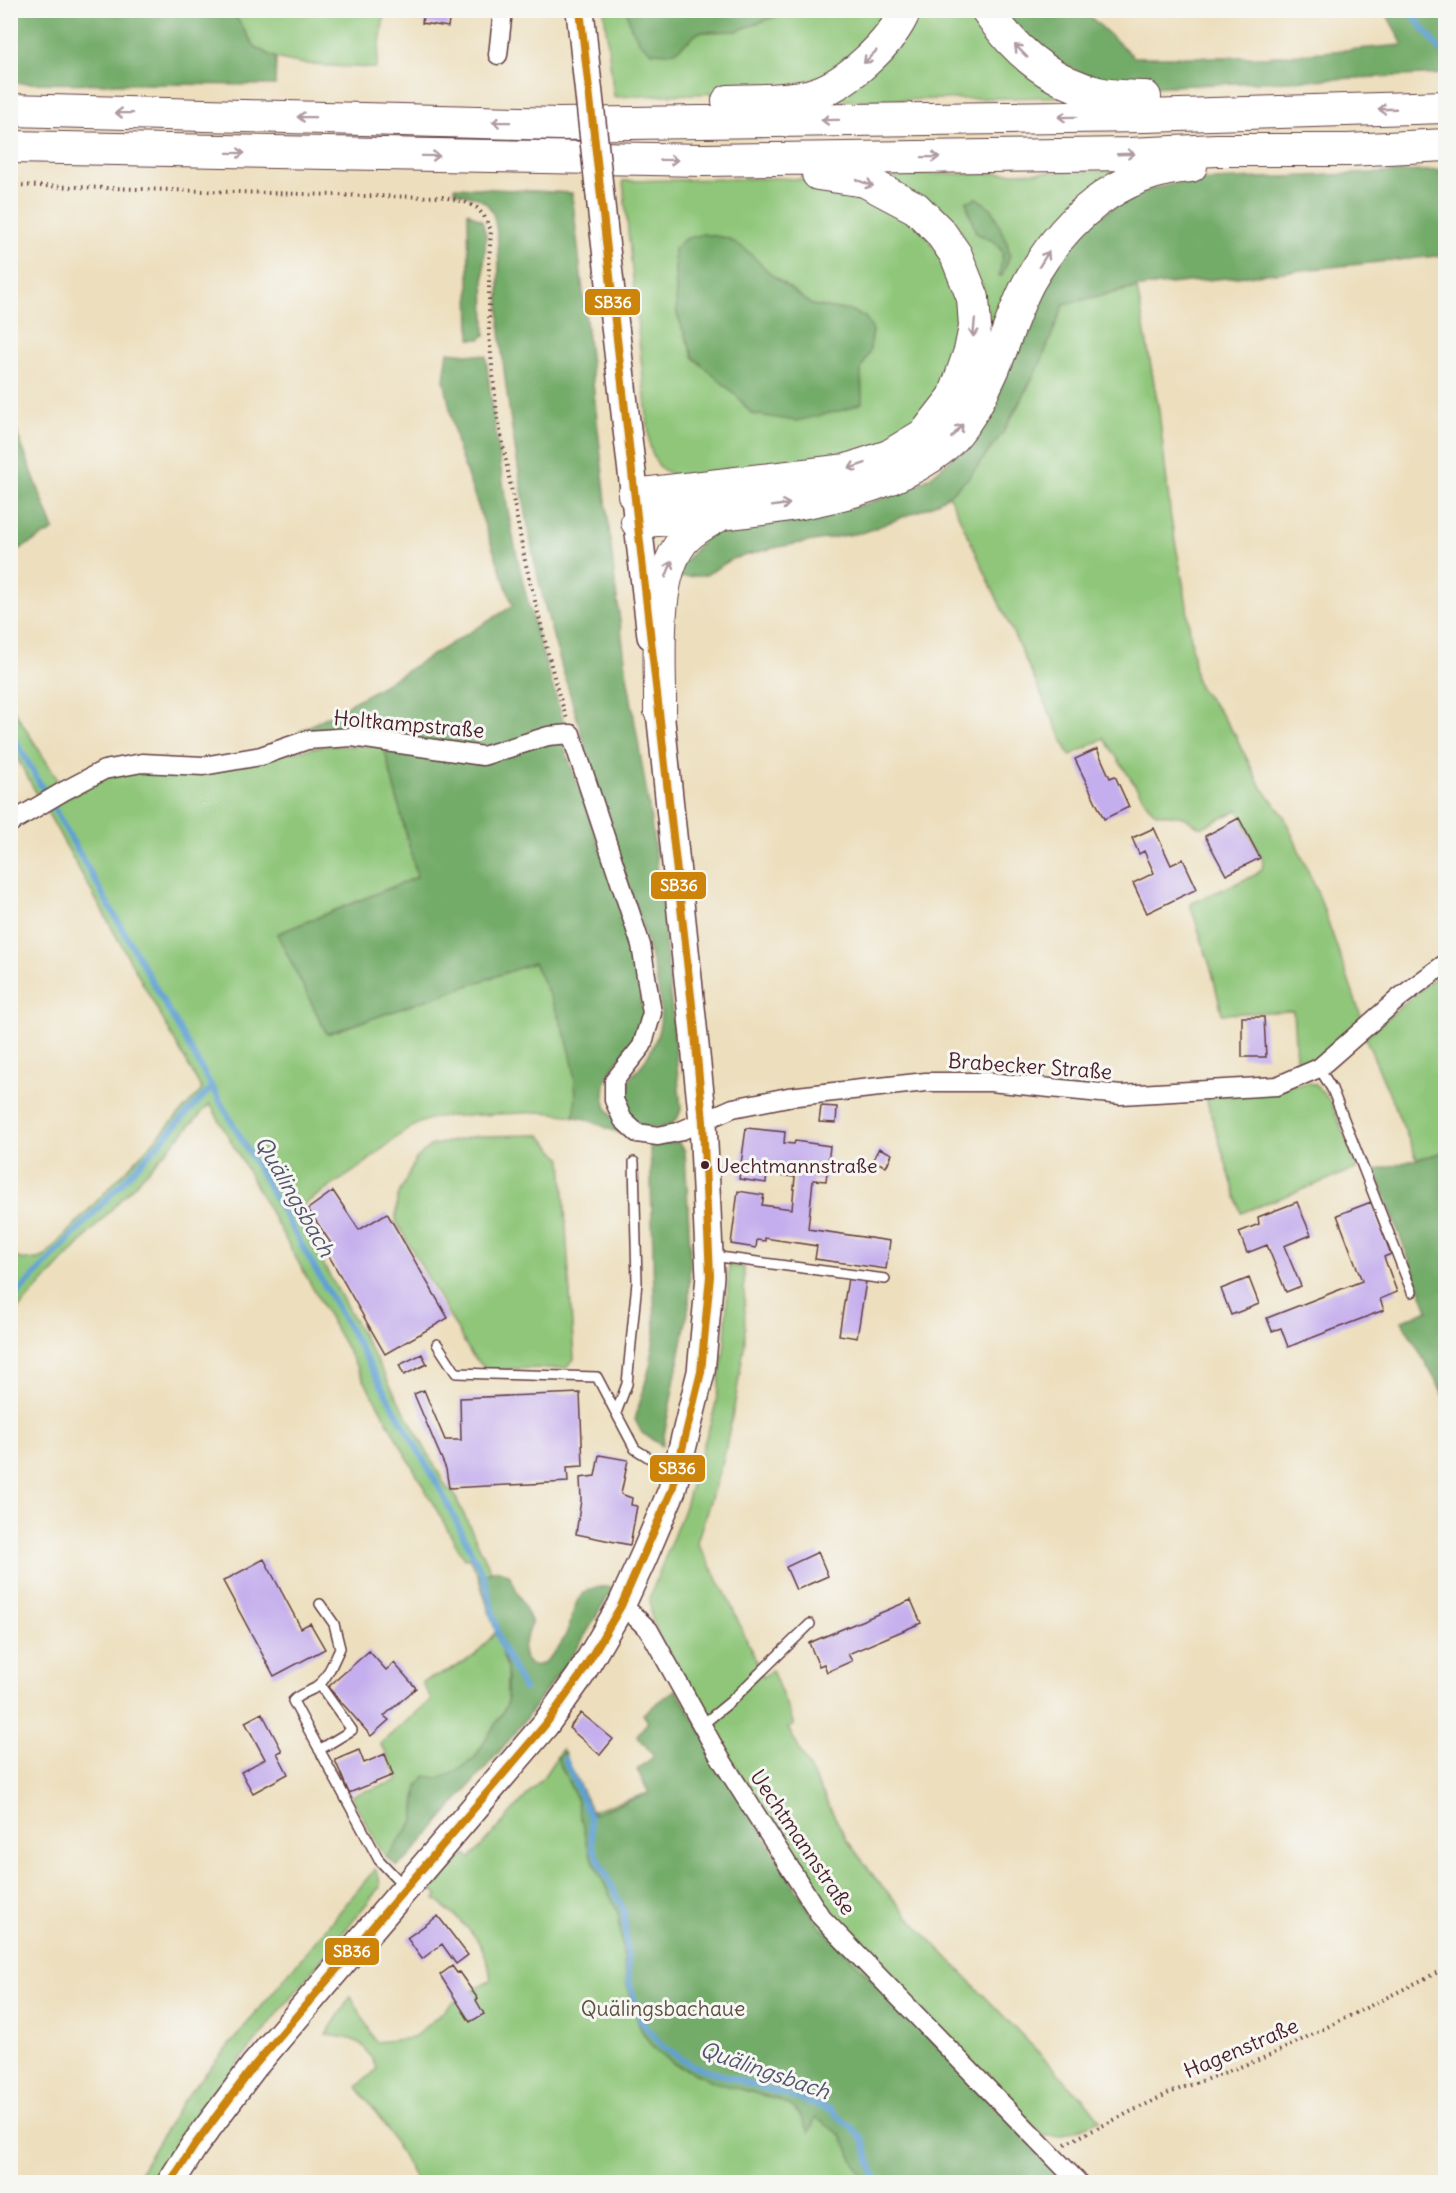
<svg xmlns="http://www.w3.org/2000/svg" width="1456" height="2193" viewBox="0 0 1456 2193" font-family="Delius,sans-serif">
  <rect width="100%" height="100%" fill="#f6f6f2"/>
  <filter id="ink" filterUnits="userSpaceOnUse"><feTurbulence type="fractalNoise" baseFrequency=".0167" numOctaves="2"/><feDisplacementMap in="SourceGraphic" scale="12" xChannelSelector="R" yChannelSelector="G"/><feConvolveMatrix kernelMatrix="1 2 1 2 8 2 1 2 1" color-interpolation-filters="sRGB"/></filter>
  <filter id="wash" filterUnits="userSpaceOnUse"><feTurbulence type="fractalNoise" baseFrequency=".008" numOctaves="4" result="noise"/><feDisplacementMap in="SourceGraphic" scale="24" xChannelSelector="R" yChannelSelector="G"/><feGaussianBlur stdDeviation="1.35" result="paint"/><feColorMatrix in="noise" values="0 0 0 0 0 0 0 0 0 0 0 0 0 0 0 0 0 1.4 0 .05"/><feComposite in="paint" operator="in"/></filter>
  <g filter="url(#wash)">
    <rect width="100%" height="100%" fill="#eddfbe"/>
    <path fill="#8fc679" stroke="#6c7252" stroke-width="1.5" fill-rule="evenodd" d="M916,10L974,11L1063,93L1059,97L835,101Z
      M232,11H385L376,68C345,66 276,68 254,46C245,36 239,22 232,11Z
      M604,11H627L630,25L677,50L699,32L736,31L790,11H892L838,72L773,91L614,97Z
      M1116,171L976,386L986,331L893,182L894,175ZM977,198L992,209L1010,255L1000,275L1003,253L995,242Z
      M778,178L819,180L877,193L945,250L965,322L934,413L887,448L689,478C666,474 657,471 650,447L623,181ZM744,248L772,275L812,305L852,311L865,317L873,331L869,353L861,369L862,403L752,414L736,395L694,358L677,314L674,249Z
      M1137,288L1159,411L1171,519L1186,599L1196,680L1202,691L1216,707L1235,735L1260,785L1284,816L1319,896L1362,1019L1312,1065L1297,1072L1293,1011L1222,1014L1212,972L1190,904L1255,875L1262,869L1263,861L1238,810L1201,828L1184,817L1156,813L1150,808L1104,738L1070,756L949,495C1006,445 1037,373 1064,304Z
      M10,704L61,785L39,798L11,747Z
      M325,746H384L418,877L277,934L327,1034L534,962C557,1010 583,1062 574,1116L545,1112L437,1117C405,1124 385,1149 360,1167C338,1182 316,1196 294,1211L448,1490H452L491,1571L478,1576L470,1557L464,1559L210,1104L11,1317L10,1291L18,1283L11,1265V1255C22,1261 32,1262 44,1257L202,1090L45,808L111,775L297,751Z
      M1445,969V1152L1417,1159L1365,1037Z
      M1308,1083L1315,1084L1330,1101L1358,1168L1241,1213L1206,1098Z
      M540,1135L562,1159L574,1359L566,1368L486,1369L471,1354L396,1221L397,1198L416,1159L430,1146L476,1136Z
      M729,1265L744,1267L745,1342L735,1402L724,1457L697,1542L728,1598L763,1677L772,1670L794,1724L788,1728L847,1840L876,1879L920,1929L1085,2101L1100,2120L1061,2136H1044L827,1914L727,1753L659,1637L651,1615L650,1596L684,1509L715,1408L725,1343Z
      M495,1633L507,1668V1705L474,1759L458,1771L439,1778L416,1797L414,1820L387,1858L379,1847L351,1796L399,1780L386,1753L380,1744L431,1700L422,1682L449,1671L474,1656Z
      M562,1749L583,1813L718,1772L780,1872L1064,2182H417L383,2122L357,2087L377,2069C363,2039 358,2039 326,2035L351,1996L376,2042L413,2038L453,2002L491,1980C487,1939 464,1924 435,1899L438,1895L430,1889L465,1854L470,1859L544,1776Z
      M375,1869L379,1877L380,1887L238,2063L153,2182H134L182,2102Z"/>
    <path fill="#73ab69" stroke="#5e654a" stroke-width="1.5" d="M11,10L232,11L255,47L276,58L275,85L11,83Z
      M627,11V10L790,11L736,31L699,32L677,50L668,53L652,52L640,43L630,25Z
      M1000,11H1084L1134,57H1265L1403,45L1385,11H1445V74L1148,87L1104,83L1036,52Z
      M1445,170V255L1131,288L1064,304L1041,362L1002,434L968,478L949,495L931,506L865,532L778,547L732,559L706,575L677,578L679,569L708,534L727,529C794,518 864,513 925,480C934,475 942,466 950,460L1054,264C1077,233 1109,204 1147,190C1160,186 1174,184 1188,181Z
      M455,187L572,193L615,583L627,675L650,813L662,904L681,1109C676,1132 646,1134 631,1118C626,1113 624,1100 624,1093C625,1082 637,1071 644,1062C651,1052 656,1041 659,1029C669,994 631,895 619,857C602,801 585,746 569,691C554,642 540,593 531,543C519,472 506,402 500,330C497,302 503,231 491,210C484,197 468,195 455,192Z
      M976,198L992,209L1007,243L1010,255L1002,276H999L1003,253L995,242L976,233L966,202Z
      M468,212L482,221L486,235L484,265L485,335L480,339H470Z
      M703,234L727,238L744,248L772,275L812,305L852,311L865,317L873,331L869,353L861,369L862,403L844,410L796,421L752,414L736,395L694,358L677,314L674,248L685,239Z
      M448,352L486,356C494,431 505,505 522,578C533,627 549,675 564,723L556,724L632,938L644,1020L638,1034L610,1071L605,1084L604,1096L607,1109L620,1129L619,1133L583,1118L574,1117C583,1062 557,1010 534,963L327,1034L277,934L417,877L380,732L361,730L302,735L299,732L370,693L513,606L458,449L444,379Z
      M11,417L54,530L11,554H10Z
      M650,1142L679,1143L685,1151L690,1247L689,1306L662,1446L642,1433L635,1420L650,1366L655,1331Z
      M1445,1152H1446L1445,1397L1402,1321L1428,1310L1375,1170Z
      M496,1570L509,1574L531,1621C531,1631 525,1639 523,1648C523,1653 524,1658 527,1661C540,1677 561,1645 566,1634C572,1623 573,1603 582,1595C589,1588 603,1585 613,1588L578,1647L515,1733L408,1858L397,1866L387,1858L414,1820L418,1785L426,1776L439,1778L450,1774L474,1759L507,1705V1668L478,1576Z
      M676,1689L816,1922L1068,2182H864L841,2135L816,2118L809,2132L800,2115L791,2106L776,2099L714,2082L674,2064L652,2047L640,2028L627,1985L618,1913L590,1854L575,1796L557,1758L564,1752L593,1814L649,1793L637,1770L654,1756L637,1735L648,1722L643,1714Z"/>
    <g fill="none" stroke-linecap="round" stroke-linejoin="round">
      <path stroke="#60a0d3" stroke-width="6" d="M1409,10L1440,50
        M10,731L439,1487L484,1577L501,1645L524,1689
        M10,1302L212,1087
        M565,1759L589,1815L593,1848L624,1911L629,1981L641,2021L663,2047L691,2065L830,2109L862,2137L876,2182"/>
    </g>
    <g id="blocks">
      <path fill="#c5aeed" d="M424,10H453L452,14L450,13L448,27L422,23Z
        M1097,749L1110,778L1115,776L1129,807L1104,819L1075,759Z
        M1239,818L1260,858L1226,875L1205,836Z
        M1154,828L1171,865L1183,859L1197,889L1147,913L1133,883L1154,873L1144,851L1139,854L1132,838Z
        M1242,1017H1264L1266,1057H1242Z
        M821,1106L837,1107L836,1123L819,1122Z
        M746,1128L785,1132L784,1143L794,1144L795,1141L830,1146L826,1181L813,1180L808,1229L890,1241L886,1269L815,1259L817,1246L765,1238V1241L757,1240L756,1248L731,1244L738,1191L764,1195L762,1205L792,1209L795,1177L767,1174L766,1183L739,1179Z
        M879,1148L892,1154L886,1167L873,1160Z
        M333,1191L359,1230L387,1213L448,1318L385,1354L325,1249L332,1245L308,1209Z
        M1297,1202L1311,1235L1284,1246L1301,1286L1286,1292L1267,1245L1247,1253L1239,1232L1259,1224L1258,1217Z
        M1371,1202L1391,1254L1384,1257L1397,1292L1380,1299L1384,1310L1288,1347L1281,1328L1272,1331L1267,1318L1362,1281L1337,1215Z
        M848,1278L866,1281L857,1338L839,1335Z
        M1249,1278L1259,1304L1231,1315L1221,1289Z
        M422,1354L427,1364L404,1375L399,1365Z
        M424,1390L445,1440H461L460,1398L580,1393L583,1466L567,1467L568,1482L449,1488L446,1469L414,1394Z
        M599,1455L628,1460L621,1494L632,1498L631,1505L637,1506L630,1545L576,1534L581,1500L580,1478L595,1476Z
        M818,1552L828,1576L796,1590L786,1567Z
        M264,1559L301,1628L310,1623L325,1649L274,1676L223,1581Z
        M911,1600L921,1623L848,1654L852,1661L827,1672L824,1664L819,1666L809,1643Z
        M369,1651L386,1670L394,1663L416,1688L384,1716L389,1720L371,1736L328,1687Z
        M262,1713L282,1751L277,1753L288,1774L253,1793L241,1772L265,1759L245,1722Z
        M581,1713L613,1739L600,1755L569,1728Z
        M359,1750L364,1763L385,1754L393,1775L349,1793L335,1760Z
        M438,1916L468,1955L456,1964L442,1944L422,1959L407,1938Z
        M452,1966L457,1973L459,1972L478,1999L476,2000L484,2014L470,2022L440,1975Z"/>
    </g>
  </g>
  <g filter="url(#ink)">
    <use href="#blocks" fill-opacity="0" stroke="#623c41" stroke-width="1.5"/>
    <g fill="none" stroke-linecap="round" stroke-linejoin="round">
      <g stroke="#623c41" stroke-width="12">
        <path id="service" d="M1319,1068L1332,1089L1412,1292
          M712,1256L885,1279
          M437,1344L456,1373L597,1377L635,1449L674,1473
          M616,1413L627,1384L637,1282L634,1162
          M320,1604L334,1624L340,1648C334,1660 328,1677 318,1686C310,1692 300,1693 293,1701L379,1860L404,1886
          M319,1684L352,1730L319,1750
          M702,1725L730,1702L810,1624"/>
      </g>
      <g stroke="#623c41" stroke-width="21">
        <path id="minor" d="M498,55L503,10
          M10,823L64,791L104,770L142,763L203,766L261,756L307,740L352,737L483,756L548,736L571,734L641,945L652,1013L642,1046L614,1081V1100L623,1120L637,1133L658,1136L678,1132L733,1108L788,1097L926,1082H990L1121,1095L1277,1086L1319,1068L1399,998L1446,963
          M621,1606L631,1613L649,1630L719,1756L821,1917L1078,2182"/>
      </g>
      <g stroke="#623c41" stroke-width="30">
        <path id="primary" d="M580,10L585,58
          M603,223L651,636
          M171,2182L194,2146L254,2066L545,1725L580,1676L621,1606L644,1556L672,1490L701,1372L710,1276L703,1122L658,692"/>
      </g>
      <g stroke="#623c41" stroke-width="34">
        <path id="motorway" d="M987,10C1014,51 1050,81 1098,93C1112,97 1130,96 1145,97
          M728,101C755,100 785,101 811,95C845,86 892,43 905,10
          M10,110L560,124L1146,116L1446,107
          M10,147L705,160L1129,154L1217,150H1348L1446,145
          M634,495L847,470L889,456L925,434L954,397L970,351L975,327L973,298L956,255L940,232L916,208L865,181L818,174
          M637,522C726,513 870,507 941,449C966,428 980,398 993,370C1005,342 1015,308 1029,282C1064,220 1117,171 1191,166
          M660,711C661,663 652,580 682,542C691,530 707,522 720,515"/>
      </g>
      <path stroke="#623c41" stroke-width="4" stroke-dasharray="1.5 4.5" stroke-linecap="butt" d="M10,185L367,196L443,197L465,202L477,208L484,216L491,230L489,262V335L497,414L525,561L557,689L567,719
        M1065,2144L1169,2093L1269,2056L1446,1968"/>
      <use href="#service" stroke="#fff" stroke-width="9"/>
      <use href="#minor" stroke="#fff" stroke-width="18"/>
      <use href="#primary" stroke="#fff" stroke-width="27"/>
      <use href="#motorway" stroke="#fff" stroke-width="32"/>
      <g stroke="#623c41" stroke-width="30" stroke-linecap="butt">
        <path id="primary-bridge" d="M585,58L603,223"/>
      </g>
      <use href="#primary-bridge" stroke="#fff" stroke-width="27"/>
      <g stroke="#f6f6f2" stroke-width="12">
        <path id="bus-1" d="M171,2182L194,2146L254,2066L545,1725L580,1676L621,1606L672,1490L701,1372L710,1276L703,1122L694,1023L580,10"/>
      </g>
      <use href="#bus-1" stroke="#cc840b" stroke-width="8"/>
    </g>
    <defs><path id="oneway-shaft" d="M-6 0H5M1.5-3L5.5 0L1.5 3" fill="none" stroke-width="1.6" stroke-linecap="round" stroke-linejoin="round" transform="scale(1.5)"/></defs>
    <g stroke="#ae9aa0">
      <use href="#oneway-shaft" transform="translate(1021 51) rotate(-135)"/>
      <use href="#oneway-shaft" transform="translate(870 57) rotate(135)"/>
      <use href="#oneway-shaft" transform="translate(1387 109) rotate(178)"/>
      <use href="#oneway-shaft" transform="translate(124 113) rotate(-179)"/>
      <use href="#oneway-shaft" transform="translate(306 117) rotate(-179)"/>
      <use href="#oneway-shaft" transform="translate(1067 117) rotate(179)"/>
      <use href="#oneway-shaft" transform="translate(830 120) rotate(179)"/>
      <use href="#oneway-shaft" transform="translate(501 122) rotate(-179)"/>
      <use href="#oneway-shaft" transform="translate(236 153) rotate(1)"/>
      <use href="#oneway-shaft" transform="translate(1126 154) rotate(-2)"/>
      <use href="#oneway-shaft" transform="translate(431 156) rotate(1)"/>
      <use href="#oneway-shaft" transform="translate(931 157) rotate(-1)"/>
      <use href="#oneway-shaft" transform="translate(669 160) rotate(1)"/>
      <use href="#oneway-shaft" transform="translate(865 183) rotate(20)"/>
      <use href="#oneway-shaft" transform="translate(1044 259) rotate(-58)"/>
      <use href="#oneway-shaft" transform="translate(974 328) rotate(95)"/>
      <use href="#oneway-shaft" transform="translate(957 431) rotate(-50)"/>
      <use href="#oneway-shaft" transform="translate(857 466) rotate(161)"/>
      <use href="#oneway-shaft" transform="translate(781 505) rotate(-8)"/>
      <use href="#oneway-shaft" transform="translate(669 569) rotate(-69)"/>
    </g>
  </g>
  <circle fill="#4a1f2b" stroke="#f6f6f2" stroke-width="2" cx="705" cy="1165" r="5"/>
  <g text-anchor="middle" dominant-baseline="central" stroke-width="6" stroke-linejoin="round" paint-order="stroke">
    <g font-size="20" fill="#4a1f2b" stroke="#f6f6f2" text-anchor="start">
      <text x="716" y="1165">Uechtmannstraße</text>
    </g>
    <g font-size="21" fill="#4a1f2b" stroke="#f6f6f2">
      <text transform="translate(409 724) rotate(5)">Holtkampstraße</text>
      <text transform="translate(1030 1066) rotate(4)">Brabecker Straße</text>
      <text transform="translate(803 1842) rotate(56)">Uechtmannstraße</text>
      <text transform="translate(1241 2048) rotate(-23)">Hagenstraße</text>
    </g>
    <g font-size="21" fill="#5f5142" stroke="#f6f6f2">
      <text x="663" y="2008">Quälingsbachaue</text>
    </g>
    <g font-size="22" font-style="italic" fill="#53536e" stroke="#f6f6f2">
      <text transform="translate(295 1196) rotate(60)">Quälingsbach</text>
      <text transform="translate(765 2070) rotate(19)">Quälingsbach</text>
    </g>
  </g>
  <g stroke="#f6f6f2" stroke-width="2">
    <rect x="584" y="288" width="57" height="28" rx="6" fill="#cc840b"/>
    <rect x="650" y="871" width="57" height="29" rx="6" fill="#cc840b"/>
    <rect x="649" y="1454" width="57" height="29" rx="6" fill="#cc840b"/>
    <rect x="324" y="1937" width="56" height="29" rx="6" fill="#cc840b"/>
  </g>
  <g font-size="16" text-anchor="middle" font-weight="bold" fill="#fff">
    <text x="613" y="308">SB36</text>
    <text x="679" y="891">SB36</text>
    <text x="677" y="1474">SB36</text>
    <text x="352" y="1957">SB36</text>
  </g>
  <rect width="1456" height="2193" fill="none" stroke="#f6f6f2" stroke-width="36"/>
</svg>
